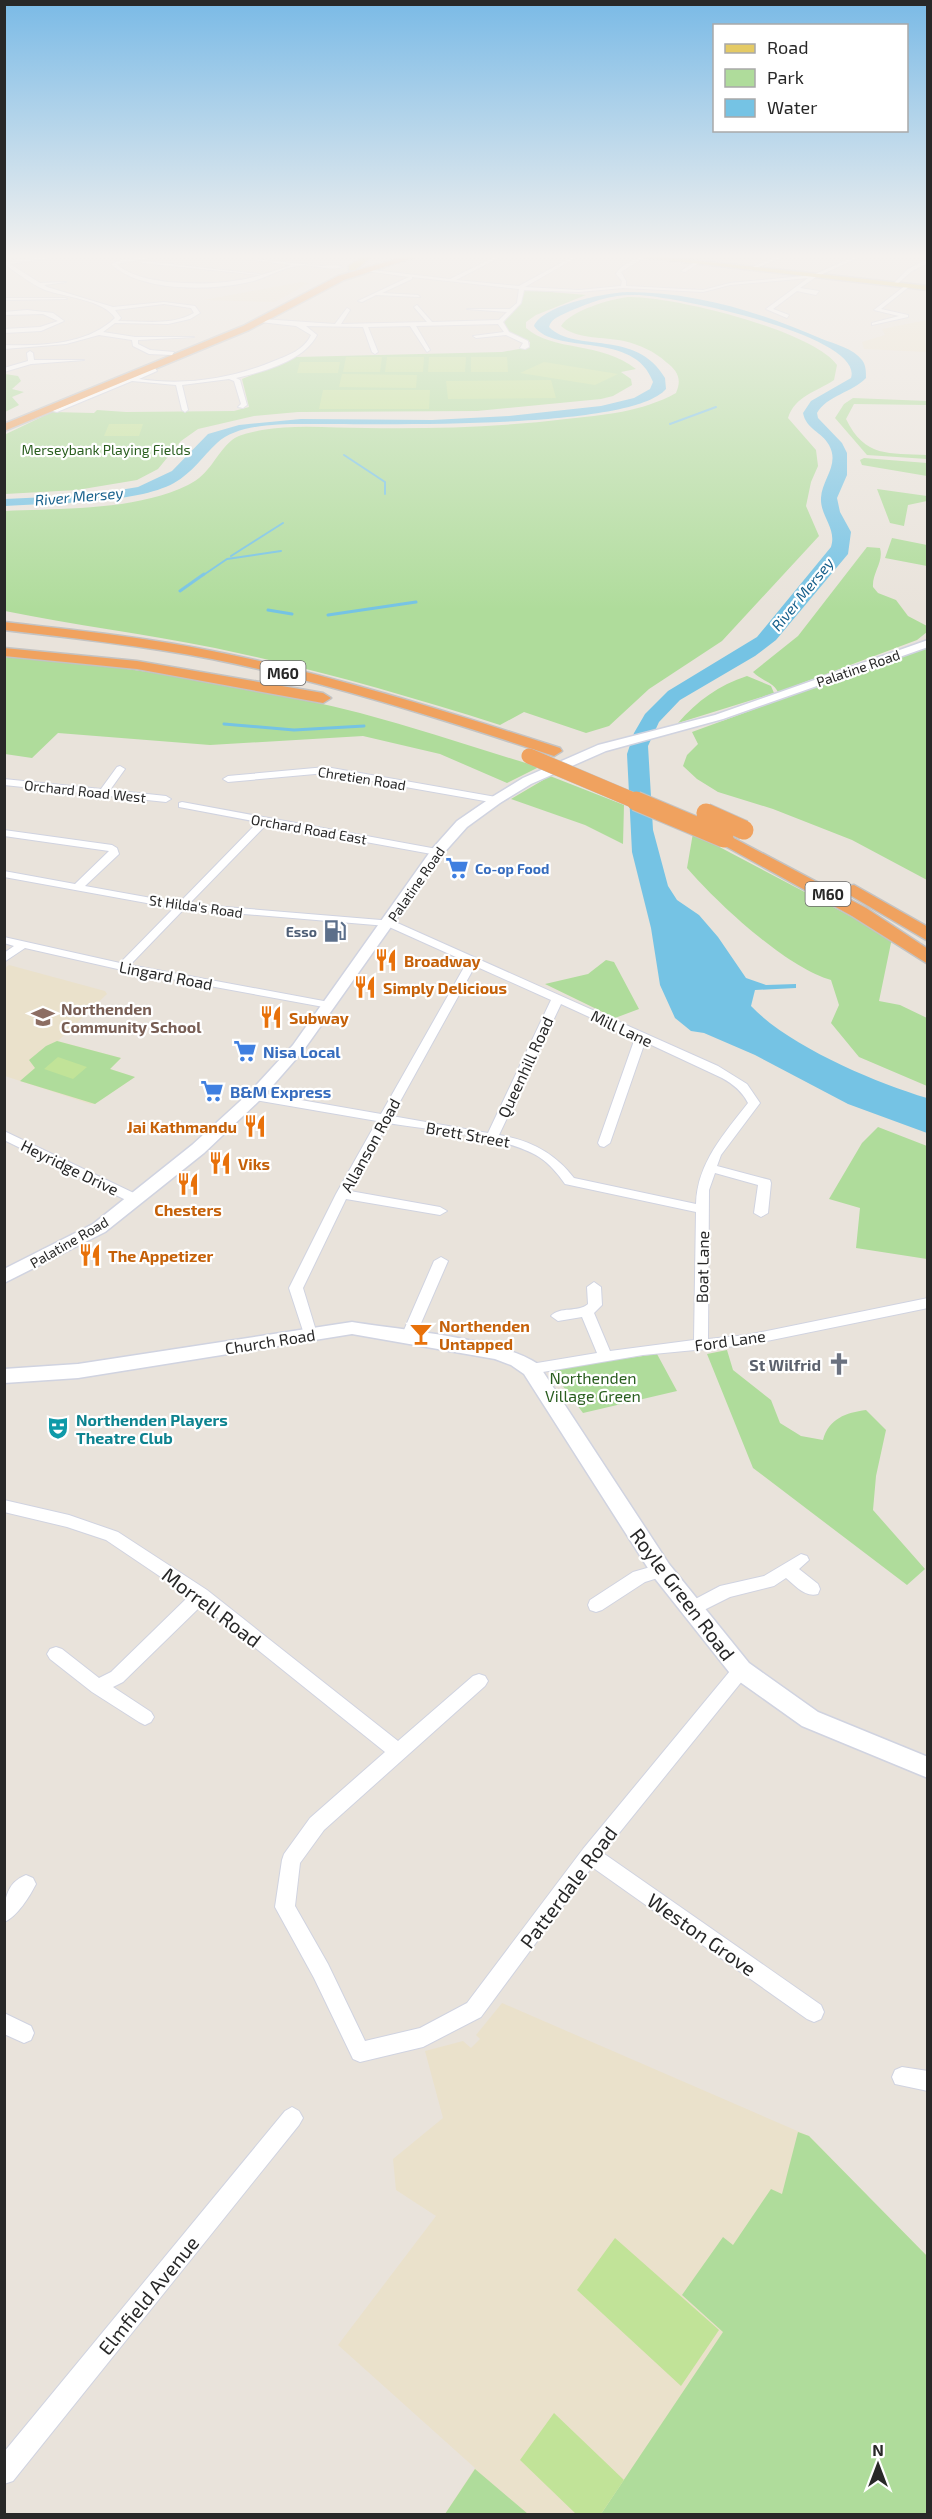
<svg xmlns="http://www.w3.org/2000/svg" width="932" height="2519" viewBox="0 0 932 2519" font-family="'Exo 2',sans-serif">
  <rect width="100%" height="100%" fill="#e9e3db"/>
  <path fill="#eae1cb" d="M678,257H773L745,266L675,259Z
    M301,282L309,283L275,302L204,300Z
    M927,320V340H925L927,352L864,349L862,342L885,335L882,329Z
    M9,965L105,991L107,994L58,1041L121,1058L110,1069L135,1077L95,1104H90L5,1076L4,969Z
    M502,2003L809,2136L927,2256V2514H445L475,2468L338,2345L436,2216L396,2190L393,2159L443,2118L425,2051L463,2041L471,2048L480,2039L476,2035Z"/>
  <path fill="#afdc9b" d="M527,290L586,295L536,315L526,322V328C553,352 601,341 636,369L621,372L631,379L632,385L613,396L601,399L477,411L298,412L254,416L198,429L181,441L158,469L137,480L77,490L5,494L4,435L52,412L94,413L97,410L126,412L234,411L249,407L242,379L296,357L502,352L530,347V342C478,320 519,322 524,291Z
    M628,297C672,296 812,330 837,365L834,380C816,392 795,396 788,418L816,450L818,466L811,482L806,506L819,536L722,641L649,689L609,726L586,733L524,712L500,725C406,695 311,668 215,648C145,634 74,625 5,611V511C62,508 135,511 188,485C211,474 215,454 232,440C240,434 253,432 262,430C296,424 332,428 366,428C433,429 500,427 566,419C603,415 642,412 676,393C682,379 678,371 666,362C654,351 640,345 624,341C605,337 575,339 561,326C570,311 610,299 628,297Z
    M5,374L18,376L21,381L12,389L24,392L12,397L19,405L5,412Z
    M853,398L927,401V405L854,404L846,419C865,458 889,453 927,455V459L867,455L835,418L844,404Z
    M864,458L927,463V476L862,465L860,460Z
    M877,489L927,496V501L908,505L904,526L890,523Z
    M892,538L927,545V566L885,558Z
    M867,547L880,548C884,562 872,573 873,587L878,593L896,600L908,616L927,626V632L917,640L778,692C773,682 762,681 753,672L798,636Z
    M927,646V880L852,840L773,809L718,792L697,779L683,766L687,755L698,744L692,732Z
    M5,655C124,667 243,683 360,713C420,729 479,749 539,767L507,783L440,754L363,736L210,745L58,733L32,758L5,754Z
    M747,676L771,686L774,693L678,723C697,701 719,685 747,676Z
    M550,776L624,805L623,844L585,825L511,799Z
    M693,833L892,938L879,1001L900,1005L927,1018V1086L859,1057L831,1023L839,1005L831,980C787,968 717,903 687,868Z
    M606,960L614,962L639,1009L615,1018L545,984L588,974Z
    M57,1041L121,1058L110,1069L135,1077L95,1104L20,1081L35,1068L29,1060L46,1046Z
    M878,1127L927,1146V1259L856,1248L860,1208L829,1199L862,1143Z
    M727,1350L733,1370L771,1400L780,1423L801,1436L823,1440C829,1418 846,1413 866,1410L886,1430L876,1476L873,1510L925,1569L907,1585L753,1468L707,1354Z
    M657,1354L677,1391L583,1413L550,1369Z
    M798,2132L809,2136L927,2256V2514H601L723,2332L682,2295L723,2237L733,2245L771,2189L782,2194Z
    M475,2469L528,2514H445Z"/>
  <path fill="#c1e398" d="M346,357H382L380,372H343Z
    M387,357H424L423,372H385Z
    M429,357H466L465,372H428Z
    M471,357H507L508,372H471Z
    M300,362H340L338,373H297Z
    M544,362L618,374L595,385L520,373Z
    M342,374L417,375L416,388L339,387Z
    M551,380L556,398L448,399L446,381Z
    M323,390H430L429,409H319Z
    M109,424H143L139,436H104Z
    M58,1057L87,1067L73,1079L44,1069Z
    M615,2238L719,2330L681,2386L577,2290Z
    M554,2413L624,2480L601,2514H576L520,2460Z"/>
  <path fill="#75c3e4" d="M627,292C695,292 760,312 822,339C835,344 854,349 862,360C866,365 866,372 866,378C853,392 826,396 817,413L818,418L842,443L847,453V475L837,498L840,512L851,532L848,554L776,640L755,656L680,700L659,722L648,746L653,830L668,886L677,900L699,915L718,937L746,978L766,985L796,984V988L755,990L751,1006C789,1046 874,1082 927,1098V1133L848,1104L755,1055L704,1033L691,1031L675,1018L660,985L651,928L632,852L627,754L634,733L645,714L668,691L757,637L831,547C837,528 820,516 821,498C822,479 840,465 829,445C822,432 806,429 803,413L811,401L851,378C865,335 669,295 636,295C612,294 591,302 570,311C562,315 551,318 549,327C576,354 636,328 665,378L666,389C629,432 363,423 300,424C275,424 236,425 217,443C203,456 192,473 174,483C136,504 49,503 5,506V499L90,495L138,487L172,471L208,434L239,425L301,419L432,420L509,416L601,406L634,398L650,389L653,382C635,330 555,356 534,326C543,305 605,293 627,292Z"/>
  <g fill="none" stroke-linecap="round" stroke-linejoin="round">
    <path stroke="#75c3e4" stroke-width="2" d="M670,424L716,407
      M344,455L385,482V494
      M231,556L283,523
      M202,576L227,559L281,551"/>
    <path stroke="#75c3e4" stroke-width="3" d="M180,591L204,574
      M268,610L292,614
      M328,615L416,602
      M224,724L294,730L364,726"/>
    <g stroke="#d0d3e0" stroke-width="2">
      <path id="street" d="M45,257H58L10,264L40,283L66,282L44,285L47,287L113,307L164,302L195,306L200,313L190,319L168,324L115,323L103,332L135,337H194L138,340V344L150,350L174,352L172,355L149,354L133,346L132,340L99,335L66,344L4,349V345C42,346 87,345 115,318C104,300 65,297 45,290C31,284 17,273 4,264V261ZM164,304L191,308L194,313C171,326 144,321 118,321L121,318L115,310Z
        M156,257L116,264C133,277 148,279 168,282C215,286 247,282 291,265L233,257L322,266L336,265L342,267C328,272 312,263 297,266C281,268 265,279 249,282C211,291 140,292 111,264L124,259Z
        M495,257H500L456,280L519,286L572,257H577L525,287L579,290L621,286L622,281L616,274C620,266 636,257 645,257L621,272L626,281V286L703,290L730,283L813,275L854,257H860L816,277L800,288L819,291L816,295L797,291L773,309L789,315L787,318L766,309L808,278L730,285L703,292L623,288L579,292L524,290L521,303L503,322L509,332L528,341L529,347L525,349L520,348L523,343L506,335L476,338L473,336L504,332L498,324L416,326L430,350L427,352L410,326L368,327L378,352L375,354L372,352L363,327L306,326L317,335C304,361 262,372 236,378L240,380L247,405L243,408L238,407L241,404L234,381L229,379L182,385L188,410L185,412L182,410L176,385L132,381L57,412L52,411L125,380L120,379V377L131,378L155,368L157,371L139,379C185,386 231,379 274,361C289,355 304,350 311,335L296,326L260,322L262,319L335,324L347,308L350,310L341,324L427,322L414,307L417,305L432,322L499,320L507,312L467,309H510L517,303L519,289L412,277V279L382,293L418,295L420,297L376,295L362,302L358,301L409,277L366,271L364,269L450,279Z
        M777,257H783L751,270L747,269Z
        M144,261L259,274L261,275L142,263Z
        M924,261H928V263L912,271L895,286H891L908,269Z
        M695,262L699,263L685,272L681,271Z
        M906,285L910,286L881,309L908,315V317L872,325V323L899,316L874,310Z
        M4,298H65L67,299L4,300Z
        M27,310L53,313L64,321L41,331L4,333V329L40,327L58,321L43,314L4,315V312Z
        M30,351L33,353L34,360H84L31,364L4,372V368L28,361L27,353Z
        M120,766L125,769L110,790L166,796L171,799L166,802L4,785V779L101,789L117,767Z
        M326,767L496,797L501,800L496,803L326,773L228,782L223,779L228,776Z
        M182,802L437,849L442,852L437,855L267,824L189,904L393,921L718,1066L747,1084L760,1103L721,1155L717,1166L770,1180L771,1183L768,1213L761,1217L754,1213L758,1185L715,1173L709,1190L708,1339L747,1335L928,1298V1308L747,1345L643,1355L531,1374L526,1373L524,1369L526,1365L531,1364L597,1353L582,1317L558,1321L551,1316C560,1306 578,1313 588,1304L587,1287L594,1282L601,1287L602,1305L594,1313L610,1351L694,1340L696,1212L565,1184C558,1174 550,1164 539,1157C506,1136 428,1130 388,1123L350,1191L440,1207L447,1211L440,1215L346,1199L303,1288L317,1334L315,1337H305L289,1288L336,1194L377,1121L255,1100L249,1096L255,1092L381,1114L467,962L387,926L184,909L130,965L329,1002L335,1005L329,1008L122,970L25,948L4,962V953L14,946L4,943V937L120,963L174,908L4,877V871L75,884L109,851L4,836V830L112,845L117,848L119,854L85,886L179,903L258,822L179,807V803ZM475,966L551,1000L488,1133L392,1116ZM561,1004L635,1038L598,1143L600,1146L604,1147L610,1143L645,1042L722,1078C733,1084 742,1091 748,1103C724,1134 697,1163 696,1204L574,1178C555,1153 530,1140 499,1135Z
        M4,1131L140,1196L141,1199L135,1203L130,1202L4,1140Z
        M441,1257L448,1261L415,1337L408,1342L403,1340L401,1337L434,1261Z
        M4,1500L69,1515L118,1532L207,1590L398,1741L473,1676L479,1674L485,1676L488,1681L485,1686L324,1830L300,1863L295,1906L328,1964L365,2041L420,2028L467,2003L583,1849L735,1665L741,1663L747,1665L750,1670L747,1675L603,1853L821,2005L824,2012L821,2019L814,2022L807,2019L592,1867L481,2017L423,2047L360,2062L353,2059L314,1978L275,1907L282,1860L284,1854L310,1818L385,1752L202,1605L123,1682L113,1687L151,1712L154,1717L151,1722L145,1725L139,1722L92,1692L50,1659L47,1654L50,1649L56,1647L62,1649L99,1678L111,1672L189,1596L106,1540L67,1527L4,1512Z
        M801,1554L807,1556L809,1560L799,1569L818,1584L820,1589L818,1594C805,1598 795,1585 786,1578L774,1586L730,1597L690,1617L684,1615L682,1610L684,1605L720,1586L764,1576Z
        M661,1564L667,1565L669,1570L667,1575L645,1582L602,1610L596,1612L590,1610L588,1605L590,1600L633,1572Z
        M26,1875L33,1878L36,1884C30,1896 17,1917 4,1922C4,1903 5,1883 26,1875Z
        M4,2013L31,2026L34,2033L31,2040L24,2043L4,2034Z
        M902,2067L928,2071V2091L895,2084L892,2077L895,2070Z
        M292,2107L299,2111L303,2118L299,2125L13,2481L4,2484V2452L285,2111Z"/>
    </g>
    <g stroke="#d0d3e0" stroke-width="3">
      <path id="secondary" d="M928,640V647L723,719L606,751L531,784L500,803L467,827L442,855L303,1051L261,1099L204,1153L105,1232L4,1283V1269L93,1224L192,1145L249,1093L293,1045L432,849L457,821L492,797L523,778L598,745L715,715Z
        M352,1322C401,1330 499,1338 538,1364L669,1564L749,1663L818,1712L928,1757V1778L802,1726L733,1677L653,1576L524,1374L511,1365L495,1359L352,1334L78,1378L4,1383V1369L78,1364Z"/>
    </g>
    <g stroke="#c3c3c3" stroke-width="3">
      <path id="primary" d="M362,257H371L355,270H349V266Z
        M641,257H664L928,286V290Z"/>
    </g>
    <g stroke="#c3c3c3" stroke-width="3">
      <path id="highway" d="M403,257H415L344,280L249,330L4,431V424L243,326L338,276Z
        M4,622C74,630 144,637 212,651C330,674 445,711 560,748L562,751L554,756L548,754C438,718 326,682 212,659C143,646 74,638 4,630Z
        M4,648L137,661L323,693L331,698L323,703L137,669L4,656Z
        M724,833L866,908L928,949V964L852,916L718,842L715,838Z
        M854,885L928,927V941L848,894L845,890L848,886Z"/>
    </g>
    <use href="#street" fill="#fff" fill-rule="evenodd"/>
    <use href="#secondary" fill="#fff" fill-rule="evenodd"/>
    <use href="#primary" fill="#e4ca65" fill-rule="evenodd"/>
    <use href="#highway" fill="#f0a25f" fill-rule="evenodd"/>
    <g stroke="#c3c3c3" stroke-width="16" stroke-linecap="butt">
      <path id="highway-bridge-far1" d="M529,756L640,803"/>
    </g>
    <g stroke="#c3c3c3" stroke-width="21" stroke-linecap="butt">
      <path id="highway-bridge" d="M636,801L724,838
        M706,813L744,830"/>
    </g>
    <use href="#highway-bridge-far1" stroke="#f0a25f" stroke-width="15"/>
    <use href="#highway-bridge" stroke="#f0a25f" stroke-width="19"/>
  </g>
  <linearGradient id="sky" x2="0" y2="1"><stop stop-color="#7abae6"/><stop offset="0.42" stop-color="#f5f2ef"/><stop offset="1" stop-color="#f5f2ef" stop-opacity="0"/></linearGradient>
  <rect width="932" height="610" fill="url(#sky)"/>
  <defs>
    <g id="supermarket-bare" transform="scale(1.8)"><path d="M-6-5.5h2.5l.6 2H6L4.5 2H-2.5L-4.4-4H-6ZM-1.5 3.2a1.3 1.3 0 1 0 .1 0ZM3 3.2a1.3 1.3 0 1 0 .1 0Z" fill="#3f7fe0" stroke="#fff" stroke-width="2.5" paint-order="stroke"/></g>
    <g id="fuel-bare" transform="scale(1.8)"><path d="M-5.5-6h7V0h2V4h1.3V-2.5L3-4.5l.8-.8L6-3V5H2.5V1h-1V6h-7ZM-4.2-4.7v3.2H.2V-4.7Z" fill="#5c6f8a" stroke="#fff" stroke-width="2.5" paint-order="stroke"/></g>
    <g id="restaurant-bare" transform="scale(1.8)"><path d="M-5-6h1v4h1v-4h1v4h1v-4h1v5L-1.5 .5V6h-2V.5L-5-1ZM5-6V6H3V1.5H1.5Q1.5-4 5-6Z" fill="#e8710a" stroke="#fff" stroke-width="2.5" paint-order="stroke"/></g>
    <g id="school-bare" transform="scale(1.8)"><path d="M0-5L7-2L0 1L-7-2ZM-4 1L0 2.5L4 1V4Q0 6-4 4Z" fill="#8d6e63" stroke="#fff" stroke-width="2.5" paint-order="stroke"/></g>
    <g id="bar-bare" transform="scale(1.8)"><path d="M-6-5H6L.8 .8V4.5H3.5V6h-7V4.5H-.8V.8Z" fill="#e8710a" stroke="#fff" stroke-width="2.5" paint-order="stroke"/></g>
    <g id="church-bare" transform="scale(1.8)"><path d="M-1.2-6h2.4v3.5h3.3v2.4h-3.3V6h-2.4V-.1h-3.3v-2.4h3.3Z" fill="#6b7280" stroke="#fff" stroke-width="2.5" paint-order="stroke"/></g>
    <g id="theatre-bare" transform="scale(1.8)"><path d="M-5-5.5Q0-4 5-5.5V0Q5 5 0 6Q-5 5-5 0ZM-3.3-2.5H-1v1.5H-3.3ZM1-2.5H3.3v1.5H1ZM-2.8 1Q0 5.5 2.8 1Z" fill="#0f9aa8" stroke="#fff" stroke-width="2.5" paint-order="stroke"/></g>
  </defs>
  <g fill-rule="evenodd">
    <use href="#supermarket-bare" x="457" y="868"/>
    <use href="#fuel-bare" x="335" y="931"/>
    <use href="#restaurant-bare" x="386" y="960"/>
    <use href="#restaurant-bare" x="365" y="987"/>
    <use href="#school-bare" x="43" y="1017"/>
    <use href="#restaurant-bare" x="271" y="1017"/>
    <use href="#supermarket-bare" x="245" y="1051"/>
    <use href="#supermarket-bare" x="212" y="1091"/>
    <use href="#restaurant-bare" x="255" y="1126"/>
    <use href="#restaurant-bare" x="220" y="1163"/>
    <use href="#restaurant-bare" x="188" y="1184"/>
    <use href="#restaurant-bare" x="90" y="1255"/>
    <use href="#bar-bare" x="421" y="1334"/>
    <use href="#church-bare" x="839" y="1364"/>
    <use href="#theatre-bare" x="58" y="1428"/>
  </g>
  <g text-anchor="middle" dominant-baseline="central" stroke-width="4.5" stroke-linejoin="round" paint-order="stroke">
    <g font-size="14" fill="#2a5e1f" stroke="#fff">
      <text x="106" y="449">Merseybank Playing Fields</text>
    </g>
    <g font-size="14" fill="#282828" stroke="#fff">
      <text transform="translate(858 668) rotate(-19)">Palatine Road</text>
      <text transform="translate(362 778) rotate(9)">Chretien Road</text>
      <text transform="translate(85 791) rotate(6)">Orchard Road West</text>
      <text transform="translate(309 829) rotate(10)">Orchard Road East</text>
      <text transform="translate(416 884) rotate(-55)">Palatine Road</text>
      <text transform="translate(196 906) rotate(8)">St Hilda's Road</text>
      <text transform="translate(69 1242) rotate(-30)">Palatine Road</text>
    </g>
    <g font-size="14" font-weight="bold" fill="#366cbe" stroke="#fff" text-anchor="start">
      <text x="475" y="868">Co-op Food</text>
    </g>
    <g font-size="14" font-weight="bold" fill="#4e5e75" stroke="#fff" text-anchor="end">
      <text x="317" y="931">Esso</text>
    </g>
    <g font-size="15" font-style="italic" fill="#18618c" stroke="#fff">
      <text transform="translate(79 496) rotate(-5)">River Mersey</text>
      <text transform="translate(802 594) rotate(-51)">River Mersey</text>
    </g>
    <g fill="#fff" stroke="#686868" stroke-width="1.5">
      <rect x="260.5" y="661" width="45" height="24" rx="4.5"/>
      <rect x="805.5" y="882" width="45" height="24" rx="4.5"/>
    </g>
    <g font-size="15" font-weight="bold" fill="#282828">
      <text x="283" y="673">M60</text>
      <text x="828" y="894">M60</text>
    </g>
    <g font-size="16" font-weight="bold" fill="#c56008" stroke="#fff" text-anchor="start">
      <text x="404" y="960">Broadway</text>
      <text x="383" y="987">Simply Delicious</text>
      <text x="289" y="1017">Subway</text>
      <text x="237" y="1126" text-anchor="end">Jai Kathmandu</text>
      <text x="238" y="1163">Viks</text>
      <text x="188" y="1209" text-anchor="middle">Chesters</text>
      <text x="108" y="1255">The Appetizer</text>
      <text x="439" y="1325">Northenden<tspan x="439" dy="18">Untapped</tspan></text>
    </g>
    <g font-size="16" fill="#282828" stroke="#fff">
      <text transform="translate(166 975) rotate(11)">Lingard Road</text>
      <text transform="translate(622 1028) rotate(25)">Mill Lane</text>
      <text transform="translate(525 1067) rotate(-65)">Queenhill Road</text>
      <text transform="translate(468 1134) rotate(10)">Brett Street</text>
      <text transform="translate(370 1145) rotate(-61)">Allanson Road</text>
      <text transform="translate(70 1167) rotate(26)">Heyridge Drive</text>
      <text transform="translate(702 1267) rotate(-89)">Boat Lane</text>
      <text transform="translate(730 1340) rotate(-8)">Ford Lane</text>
      <text transform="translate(270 1341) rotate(-9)">Church Road</text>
    </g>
    <g font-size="16" font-weight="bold" fill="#785e54" stroke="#fff" text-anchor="start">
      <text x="61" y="1008">Northenden<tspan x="61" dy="18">Community School</tspan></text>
    </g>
    <g font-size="16" font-weight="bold" fill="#366cbe" stroke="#fff" text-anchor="start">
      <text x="263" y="1051">Nisa Local</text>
      <text x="230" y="1091">B&amp;M Express</text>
    </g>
    <g font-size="16" font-weight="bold" fill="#5b616d" stroke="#fff" text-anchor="end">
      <text x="821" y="1364">St Wilfrid</text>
    </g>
    <g font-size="16" fill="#2a5e1f" stroke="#fff">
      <text x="593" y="1377">Northenden<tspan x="593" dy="18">Village Green</tspan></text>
    </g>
    <g font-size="16" font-weight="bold" fill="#0d838f" stroke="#fff" text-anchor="start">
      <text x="76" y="1419">Northenden Players<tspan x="76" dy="18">Theatre Club</tspan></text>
    </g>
    <g font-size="20" fill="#282828" stroke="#fff">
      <text transform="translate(683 1594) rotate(53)">Royle Green Road</text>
      <text transform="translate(212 1607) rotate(37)">Morrell Road</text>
      <text transform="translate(568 1887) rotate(-53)">Patterdale Road</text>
      <text transform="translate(702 1934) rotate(35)">Weston Grove</text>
      <text transform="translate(148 2295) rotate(-51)">Elmfield Avenue</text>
    </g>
  </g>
  <rect width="932" height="2519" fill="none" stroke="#282828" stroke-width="12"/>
  <rect x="713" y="24" width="195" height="108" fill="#ffffff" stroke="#a9a9a9" stroke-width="1.5"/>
  <rect x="725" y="44" width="30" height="9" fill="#e4ca65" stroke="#a9a9a9" stroke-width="1.5"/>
  <text x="767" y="54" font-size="18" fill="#282828">Road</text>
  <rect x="725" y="69" width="30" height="18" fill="#afdc9b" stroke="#a9a9a9" stroke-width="1.5"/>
  <text x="767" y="84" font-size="18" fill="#282828">Park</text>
  <rect x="725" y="99" width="30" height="18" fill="#75c3e4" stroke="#a9a9a9" stroke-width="1.5"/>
  <text x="767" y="114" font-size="18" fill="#282828">Water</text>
  <g transform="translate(878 2465)" stroke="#ffffff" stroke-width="4.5" paint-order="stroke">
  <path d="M0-4.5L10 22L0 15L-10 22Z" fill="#282828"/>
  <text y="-9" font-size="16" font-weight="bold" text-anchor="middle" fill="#282828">N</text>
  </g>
</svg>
